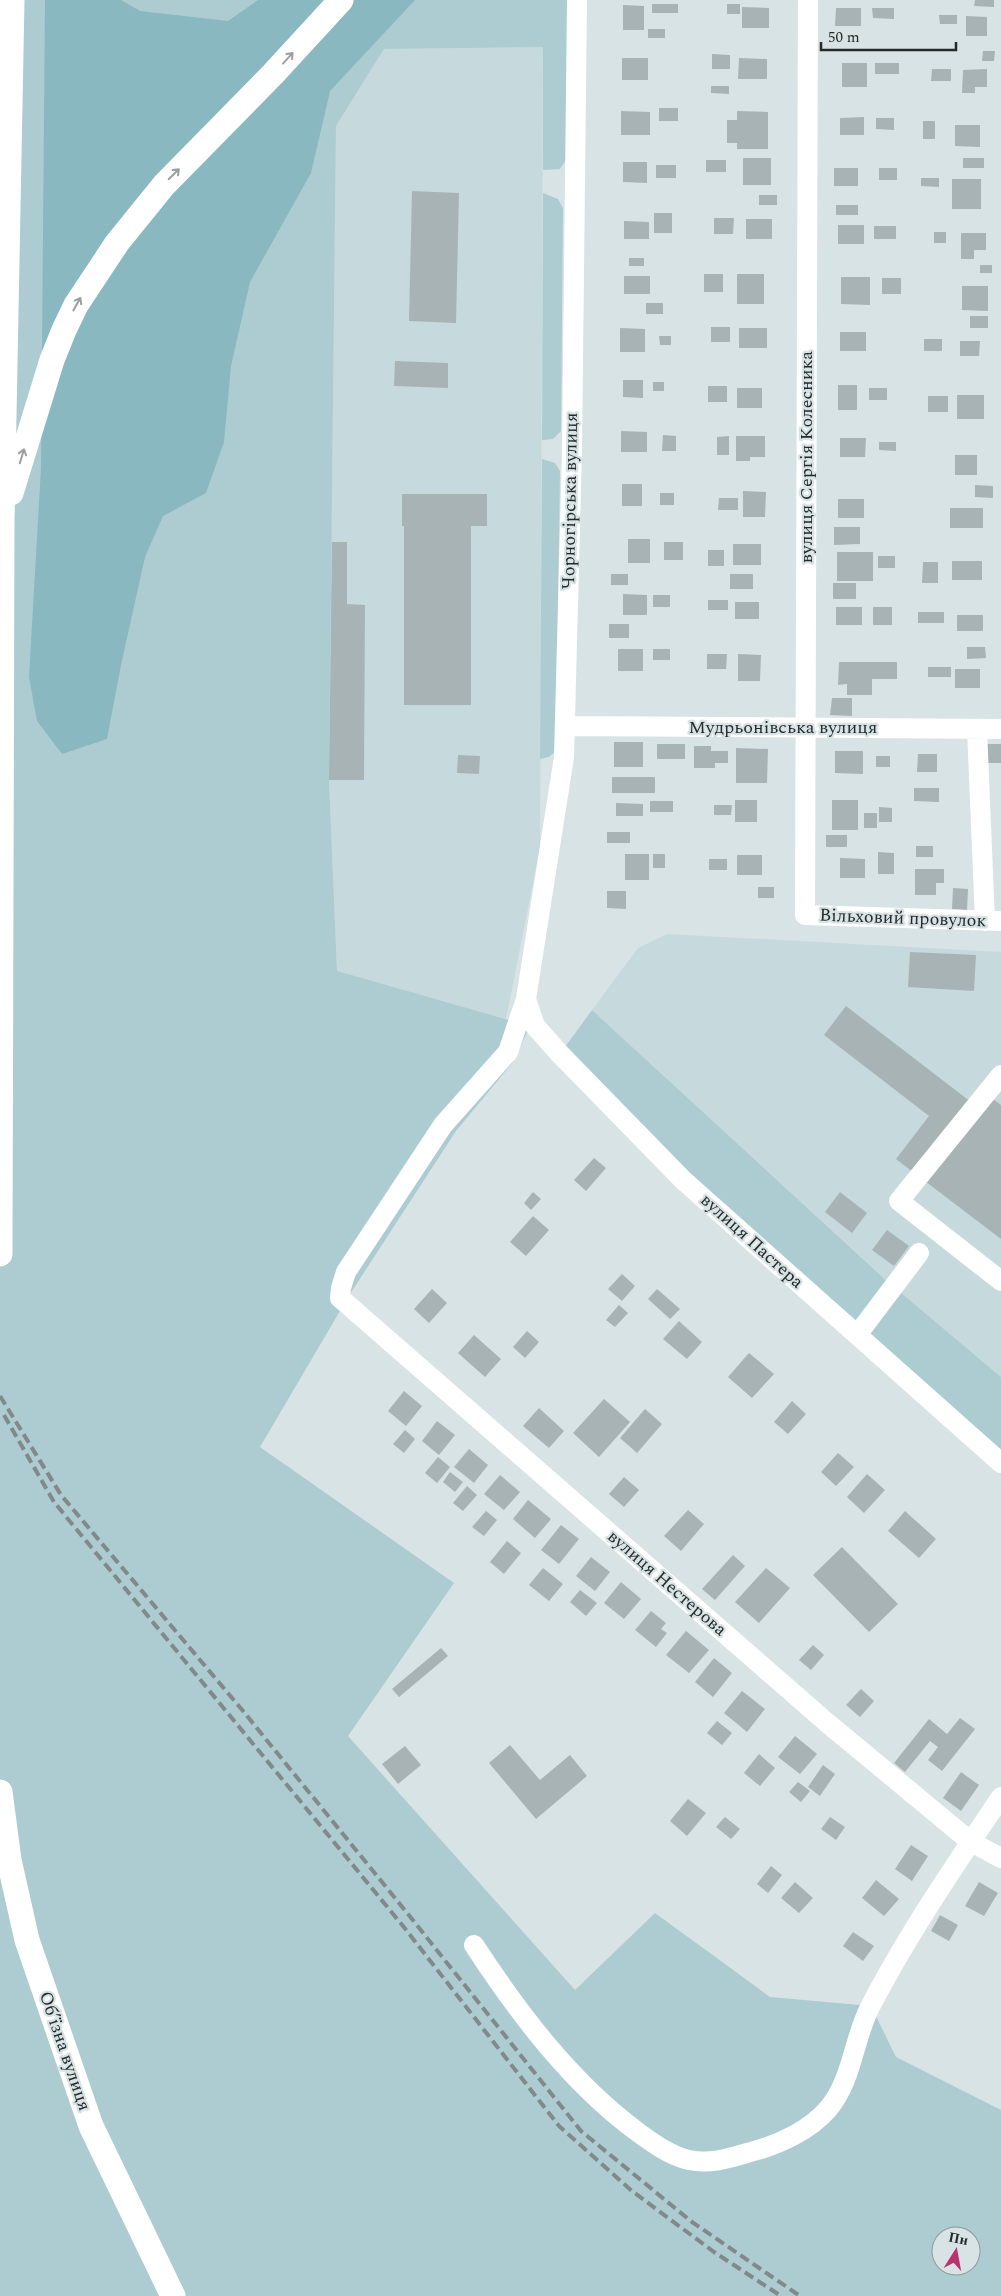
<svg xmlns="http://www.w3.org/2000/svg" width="1001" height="2296" viewBox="0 0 1001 2296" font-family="Spectral,serif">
  <rect width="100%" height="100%" fill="#d8e3e5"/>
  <path fill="#c6d9dd" d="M543,47L540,848L506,1019L337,972L329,780L336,126L384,49Z
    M667,934L1001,952V1377L894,1287L592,1010L638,948Z"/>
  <path fill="#acccd2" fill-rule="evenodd" d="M0,0H567L568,157L560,169L543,170V47L384,49L336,126L329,780L337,971L530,1026L513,1062L456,1131L350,1294L260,1447L454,1583L348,1736L575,1990L655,1913L770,1997L871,2006L896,2057L1001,2110V2296H0ZM941,2236H971V2266H941Z
    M543,193L558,199L563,208L561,431L553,439L542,440Z
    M542,459L555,463L560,471L556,751L549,757L540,759Z
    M592,1010L888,1282L856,1323L690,1175L565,1047Z
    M900,1292L1001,1377V1451L868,1332Z"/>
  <path fill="#89b8c1" d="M45,0H121L140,11L228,21L258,0H415L330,91L311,173L250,282L231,366L224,442L206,493L163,516L145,557L121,665L107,739L62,754L37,721L29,677L41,468Z"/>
  <path fill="#a8b3b5" d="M975,0H994V7L974,6Z
    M652,4H678V13H652Z
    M727,4H740V14H727Z
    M623,5L644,6V30H623Z
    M742,7L769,8V28H742Z
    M836,8H861V26H835Z
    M872,8H894V19L873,18Z
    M939,15H957V24H940Z
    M966,16L987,17V36H966Z
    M648,29H665V38H648Z
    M983,51H995L994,61H982Z
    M712,54L730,55V69H712Z
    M622,58H648V80H622Z
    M739,58L767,59V79H738Z
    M842,63H867V87H842Z
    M875,63H899V74H875Z
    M932,69H951V81H931Z
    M987,69V87H975V93H962L963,70Z
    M711,86H729V94L711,93Z
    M659,108H678V121H659Z
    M621,111L650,112V135H621Z
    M737,111L768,112V149H737V143H727V120H737Z
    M864,117V135H840V118Z
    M876,118H894V130L876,129Z
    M923,121H935V139H923Z
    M955,125H980V147L955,146Z
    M743,158H771V185H743Z
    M963,158H984V168H963Z
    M706,160H726V172H706Z
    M623,162H647V183L623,182Z
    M656,165H676V178H656Z
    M834,168H858V186H834Z
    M879,168H897V180H879Z
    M921,178H939V187L921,186Z
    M952,179H981V209H952Z
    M412,191L459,193L456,323L409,321Z
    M759,195H777V205H759Z
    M836,205H858V215H836Z
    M654,213H672V233H654Z
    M714,218H734L733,234H714Z
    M746,219H772V239H746Z
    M624,221L649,222V239H624Z
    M838,225H864V244H838Z
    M874,226H896V239H874Z
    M934,232H946V243H934Z
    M961,233H986V250H974V259H961Z
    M629,258H644V266H629Z
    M980,265H992V273H980Z
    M704,274H723V292H704Z
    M737,274H764V304H737Z
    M624,276H650V294H624Z
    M841,277H870V305L841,304Z
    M882,278H901V294H882Z
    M962,286H988V311L962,310Z
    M646,303H663V314H646Z
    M970,316H988V328H970Z
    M711,327H730V342H711Z
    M620,328L645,329V352H620Z
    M739,328H767V348H739Z
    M840,332H866V351H840Z
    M659,336H671V345H660Z
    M924,339H942V351H924Z
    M960,341H980L979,356H960Z
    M395,361L448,363V388L394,386Z
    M623,380H643V398L623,397Z
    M653,382H664V391H653Z
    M838,385H857V410H838Z
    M708,386H727V402H708Z
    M737,388H762V408H737Z
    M869,388H887V400H869Z
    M957,395H984V419H957Z
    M928,396H948V412H928Z
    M621,431L647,432V452H621Z
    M663,435L676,436V451H662Z
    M729,436V455H717V437Z
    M736,436H765V457H750V461H736Z
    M840,438H866L865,457H840Z
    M879,442H896V451L879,450Z
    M955,455H977V475H955Z
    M622,484H642V506H622Z
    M975,485L993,486V498L975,497Z
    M743,491L766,492L765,517H743Z
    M660,493H674V505H660Z
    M402,494H487V526H471V705H404V526H402Z
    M719,498H738V510H718Z
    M838,499H864V518H838Z
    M950,508H983V528H950Z
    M834,527H860V544L834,545Z
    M628,539H650V563H628Z
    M332,542H347V604L365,605L364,780H329Z
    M664,542H683V560H664Z
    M733,544H761V565H733Z
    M708,550H724V566H708Z
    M837,552H873V581H837Z
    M878,556H895V568H878Z
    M952,561H982V580H952Z
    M923,562H938V583H922Z
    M611,574H628V585H611Z
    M730,574H753V589H730Z
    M833,583H856V599H833Z
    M623,594L647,595V615H623Z
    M653,595H670V607H653Z
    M708,600H728V610H708Z
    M735,602H759V619H735Z
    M836,607H862V625H836Z
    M873,607H892V625H873Z
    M918,612H944V623H918Z
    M957,615H983V631H957Z
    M609,624H629V638H609Z
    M967,647H985L986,658L967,659Z
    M618,649H643V671H618Z
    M653,649H670V660H653Z
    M707,654H727L726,669H707Z
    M738,654L761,655L760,681H738Z
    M839,662H897V679H872V695H847V684L838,685Z
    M928,667H951V677H928Z
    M955,669H980V688H955Z
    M832,698H852V716L830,715Z
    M614,742H643V767H614Z
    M657,744H685V759H657Z
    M986,744H1001V763H986Z
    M694,746H711V751H728V763H715V768H694Z
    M736,748L768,749L767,783H736Z
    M835,751H863V774L835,773Z
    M918,754H937V772H917Z
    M458,755L480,756L479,774L457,773Z
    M876,756H890V767H876Z
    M612,777H655V793H612Z
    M914,788H939V802L914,801Z
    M735,800H757V822H735Z
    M832,800H858V830H832Z
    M650,801H673V812H650Z
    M616,803L643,804V816H616Z
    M714,805H732L731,815H714Z
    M879,807L892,808V822H879Z
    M864,813H877V828H864Z
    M607,832H630V843H607Z
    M826,835H847V847H826Z
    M916,846H933V857H916Z
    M878,852L894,853V874H878Z
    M625,854H649V880H625Z
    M653,854H665V868H653Z
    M737,855H762V875H737Z
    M840,858L865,859V878H840Z
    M709,859H727V870H709Z
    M915,869H944V883H936V895H915Z
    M758,887H774V898H758Z
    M953,888L968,889L967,910L952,909Z
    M607,891H626V909L607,908Z
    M910,952L976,955L974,991L908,987Z
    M846,1006L971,1102L981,1090L1001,1105V1239L896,1159L929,1116L824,1035Z
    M594,1158L606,1168L586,1191L574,1180Z
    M533,1192L541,1199L531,1210L524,1203Z
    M840,1192L867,1213L852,1233L825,1212Z
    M533,1216L549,1230L526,1256L510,1242Z
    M887,1230L909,1246L894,1266L872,1250Z
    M622,1274L635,1286L622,1301L608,1289Z
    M432,1289L447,1303L429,1323L414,1309Z
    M657,1289L680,1309L670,1319L648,1299Z
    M619,1305L628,1313L615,1327L606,1320Z
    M679,1321L702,1342L687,1359L663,1339Z
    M527,1331L539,1342L525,1358L513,1347Z
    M474,1335L501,1359L485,1377L458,1353Z
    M749,1353L774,1374L752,1398L728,1377Z
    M404,1391L422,1406L406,1426L388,1411Z
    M604,1399L630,1422L599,1457L573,1433Z
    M792,1401L806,1414L788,1434L774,1422Z
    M539,1408L564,1431L549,1448L523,1426Z
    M645,1409L662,1424L637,1453L620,1438Z
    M437,1421L455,1435L439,1455L422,1441Z
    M405,1430L415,1439L404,1453L393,1444Z
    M469,1449L488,1465L474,1483L454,1467Z
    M838,1453L854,1467L836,1486L821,1472Z
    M438,1457L450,1467L437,1483L425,1473Z
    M450,1472L463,1482L455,1492L443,1482Z
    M867,1474L885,1490L864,1513L847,1497Z
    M500,1475L520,1492L504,1510L484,1494Z
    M624,1477L639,1490L624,1507L609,1494Z
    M467,1486L477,1495L463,1511L453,1503Z
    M528,1500L551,1519L535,1538L513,1519Z
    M688,1510L704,1524L681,1551L664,1536Z
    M486,1511L497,1520L484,1536L472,1527Z
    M905,1511L936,1539L919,1558L888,1531Z
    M561,1525L579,1539L559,1564L541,1550Z
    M507,1541L521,1553L504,1574L490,1562Z
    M842,1547L898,1604L869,1632L813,1575Z
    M733,1555L745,1566L715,1600L702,1589Z
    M591,1557L610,1572L595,1591L576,1576Z
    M543,1568L563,1584L549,1601L529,1585Z
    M766,1568L790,1588L759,1623L735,1602Z
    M621,1582L641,1599L624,1619L604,1603Z
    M580,1590L597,1603L586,1616L570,1602Z
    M651,1611L666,1623L661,1629L667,1633L656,1647L635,1630Z
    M686,1631L709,1650L689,1673L666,1655Z
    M813,1645L824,1655L811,1670L799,1660Z
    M441,1648L448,1656L399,1697L392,1689Z
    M714,1658L732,1673L713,1697L695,1682Z
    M861,1689L874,1701L860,1717L846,1705Z
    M742,1691L765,1709L747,1732L724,1713Z
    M960,1718L975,1729L942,1771L928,1760L938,1747L930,1741L905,1772L894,1763L929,1719L947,1734Z
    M717,1721L732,1733L722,1745L707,1733Z
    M795,1736L817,1754L800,1774L778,1757Z
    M510,1745L540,1780L570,1755L587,1776L536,1819L489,1763Z
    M405,1746L421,1765L398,1784L382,1764Z
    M759,1754L775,1768L760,1786L744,1773Z
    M823,1765L835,1774L820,1796L808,1787Z
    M961,1772L979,1785L961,1811L943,1798Z
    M798,1782L810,1791L801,1802L789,1792Z
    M688,1799L706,1813L687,1836L670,1821Z
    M725,1817L740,1829L731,1839L716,1827Z
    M830,1817L845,1827L836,1840L821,1829Z
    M911,1845L928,1856L912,1881L895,1869Z
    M771,1866L782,1875L768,1893L757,1884Z
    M876,1880L899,1899L884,1916L862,1898Z
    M795,1882L813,1898L799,1913L781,1898Z
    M979,1882L998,1893L984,1916L965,1906Z
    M940,1915L958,1925L949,1941L931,1931Z
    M853,1932L874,1946L863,1961L843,1946Z"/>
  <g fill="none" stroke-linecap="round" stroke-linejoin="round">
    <path stroke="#fff" stroke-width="20" d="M577,0L572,451L564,757L526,999L508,1052L443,1125L346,1272L341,1288L340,1298L825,1721L971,1842L1001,1858
      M808,0L805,915L1001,921
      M565,726L1001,729
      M977,729L985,921
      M526,999L535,1026L560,1054L683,1180L1001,1463
      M1001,1075L899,1201L1001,1281
      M857,1335L919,1253
      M474,1945C519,2014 572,2084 639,2133C654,2144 671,2156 689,2160C711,2165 733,2157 754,2151C780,2144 810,2130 828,2109C853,2079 853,2040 870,2007C908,1934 955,1865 1001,1797"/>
    <path stroke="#fff" stroke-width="25" d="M11,493L52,360L64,330L76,305L117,243L164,185L273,74L341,0
      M0,1254L2,520L12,0
      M0,1792L9,1860L27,1940L91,2126L173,2296"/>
    <path stroke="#81898a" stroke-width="4" stroke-dasharray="10 5" stroke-linecap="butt" d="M0,1396L61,1495L243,1711L412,1919L581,2131L692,2222L800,2296
      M4,1415L54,1502L403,1926L559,2126L632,2191L714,2252L781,2296"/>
  </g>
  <defs><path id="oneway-shaft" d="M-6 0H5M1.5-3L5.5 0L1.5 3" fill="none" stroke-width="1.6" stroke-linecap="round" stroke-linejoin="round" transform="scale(1.25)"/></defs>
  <g stroke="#9c9f9f">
    <use href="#oneway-shaft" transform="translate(288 58) rotate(-48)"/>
    <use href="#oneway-shaft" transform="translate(174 174) rotate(-45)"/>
    <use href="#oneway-shaft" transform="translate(77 304) rotate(-61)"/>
    <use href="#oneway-shaft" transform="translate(22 456) rotate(-73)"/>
  </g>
  <g text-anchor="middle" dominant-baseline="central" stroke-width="4.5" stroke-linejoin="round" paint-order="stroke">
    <g font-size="18" fill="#242929" stroke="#d8e3e5">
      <text transform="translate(806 457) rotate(-90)">вулиця Сергія Колесника</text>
      <text transform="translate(570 501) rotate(-89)">Чорногірська вулиця</text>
      <text x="783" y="727">Мудрьонівська вулиця</text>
      <text transform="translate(903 918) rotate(2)">Вільховий провулок</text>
      <text transform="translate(752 1241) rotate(42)">вулиця Пастера</text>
      <text transform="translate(667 1583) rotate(41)">вулиця Нестерова</text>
      <text transform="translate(65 2051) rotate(71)">Обʼїзна вулиця</text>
    </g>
  </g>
  <g transform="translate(956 2251) rotate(11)"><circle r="24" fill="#d8e3e5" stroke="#90999a"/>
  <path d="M0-4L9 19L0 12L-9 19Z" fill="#bc326d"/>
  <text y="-8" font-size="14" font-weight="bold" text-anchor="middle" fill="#242929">Пн</text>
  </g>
  <path d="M821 42v8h135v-8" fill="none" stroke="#242929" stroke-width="2.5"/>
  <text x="828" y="42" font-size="15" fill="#242929" stroke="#d8e3e5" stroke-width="4" paint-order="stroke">50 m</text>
</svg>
